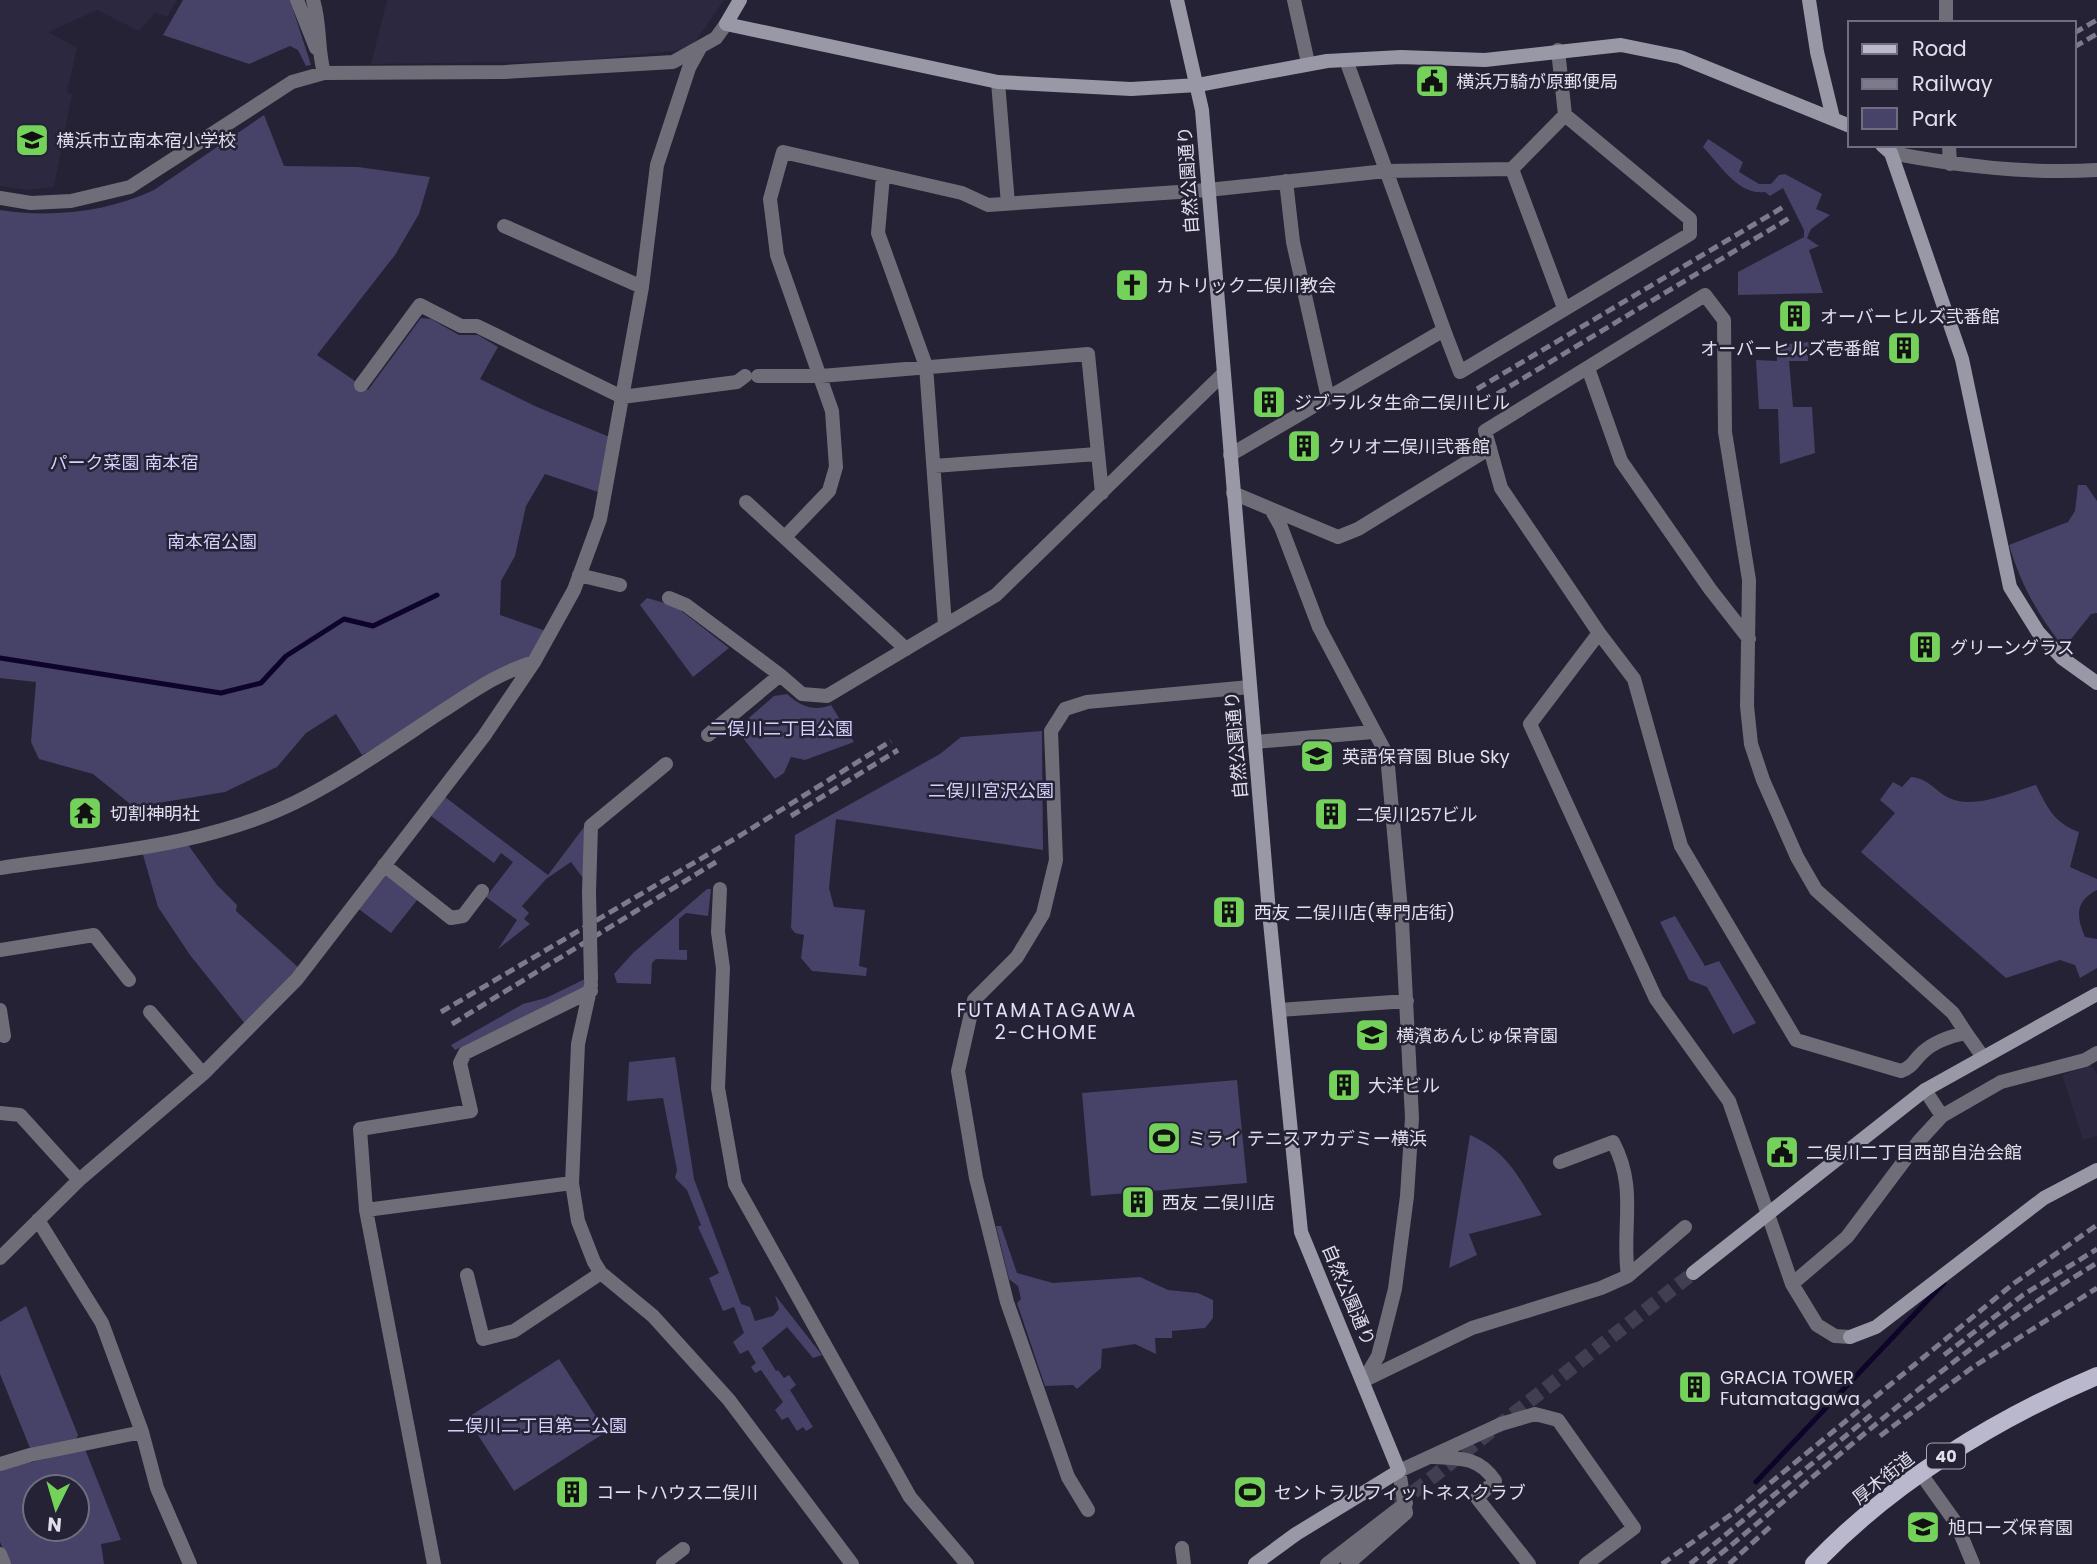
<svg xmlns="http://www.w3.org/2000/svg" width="2097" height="1564" viewBox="0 0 2097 1564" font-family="Poppins,'Noto Sans JP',sans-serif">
  <rect width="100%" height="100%" fill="#242234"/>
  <path fill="#2b2840" d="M0,0H177L167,17L155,13L139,31L97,10L49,32L77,48L67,93L72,94L54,187L26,190L0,186Z
    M387,0H724L695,42L684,50L573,61L371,64Z
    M2091,1065L2097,1074V1136L2083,1140L2062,1075Z"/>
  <path fill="#474267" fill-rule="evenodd" d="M183,0H290L311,65L306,66L298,50L290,46L249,64L163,35Z
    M264,115L284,166L358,167L430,177L419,214L395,255L317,355L368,390L421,318L431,319L459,335H478L498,347L480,379L537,407L612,438L598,492L545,474L526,506L515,556L501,581L500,615L546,631L528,659L362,755L336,714L306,733L277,767L225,792L134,807L93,774L39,759L31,742L36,682L0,678V210C50,218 108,212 154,190Z
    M1708,139L1743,162L1739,172L1759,184H1771L1779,175L1785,174L1822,194L1816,209L1830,215L1811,229L1807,238L1819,246L1809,250L1823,293L1738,295V272L1804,237V230L1783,188L1770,196L1765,192C1739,196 1720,165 1703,147Z
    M1809,342L1808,361H1789L1793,407H1812L1815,453L1780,464L1778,409H1759L1756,360L1777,361V345Z
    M2078,485H2086L2097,501V613L2091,614L2064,648C2038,615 2021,585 2009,545L2068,522L2075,511Z
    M647,598L675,606L729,648L693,677L640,605Z
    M787,694C800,706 814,712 831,705L854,742L805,760L791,757L784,773L775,779L736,729L774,696Z
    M1042,731L1043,850L836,819L829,888L834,907L865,910L859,966L867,968L866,976L812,971L801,958L804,935L795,933L791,928L795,835L940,754L961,737Z
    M1911,777C1928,778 1935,791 1949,798C1974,810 2012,792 2036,785C2047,807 2054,823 2079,832L2070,867L2097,879V890C2075,901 2076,916 2085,937L2097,939V968L2080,978L2075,965L2060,960L2006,978L1861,852L1895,813L1880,800L1893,782L1902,787Z
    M445,797L548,875L584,827L586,882L571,862L546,879L522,906L529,913L524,919L530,924L498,949L517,920L486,897L513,862L501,853L494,863L431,816Z
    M186,842L217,885L237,905L236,911L299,968L246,1025L190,955L158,907L142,851Z
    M383,872L418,899L391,933L356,907Z
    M707,889H711L708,916L686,913L679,919V950H687V960L656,959L652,963L651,984L617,983L614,974L633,953Z
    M1675,916L1705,966L1719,961L1756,1023L1733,1034L1707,987L1689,980L1660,922Z
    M587,978V986L455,1050L451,1045L523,1004L546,998Z
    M675,1057L694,1179L741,1304L750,1307L755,1321L773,1316L779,1309L775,1295L822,1355L813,1358L787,1327L762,1348L776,1371L778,1370L784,1378L789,1375L796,1385L790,1390L813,1427L806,1431L803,1427L797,1431L788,1417L782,1420L775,1410L783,1402L761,1370L755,1373L751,1367L756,1363L748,1350L740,1354L733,1342L744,1333L734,1307L723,1311L709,1278L719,1273L698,1227L701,1225L687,1190L675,1178L677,1170L663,1098L627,1101L629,1062Z
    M1237,1080L1247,1183L1091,1196L1082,1093Z
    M1470,1135C1510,1153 1519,1179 1542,1215L1469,1234L1477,1255L1449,1268Z
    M996,1226H1001L1017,1273L1053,1283L1140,1277L1168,1290L1198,1293L1213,1300V1318L1205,1328L1172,1331V1338H1155L1156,1354L1135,1344L1102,1349L1101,1368L1077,1389L1073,1385L1045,1386L1017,1303L1021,1299L1018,1286L1009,1279Z
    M26,1306L78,1435L74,1444L32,1453L0,1374V1322Z
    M559,1359L606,1432L514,1491L467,1418Z
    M85,1449L121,1540L101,1544L104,1564H9L0,1542V1470ZM35,1487H77V1529H35Z"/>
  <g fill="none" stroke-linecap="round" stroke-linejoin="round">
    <path stroke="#0e0328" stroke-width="5" d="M0,658L221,693L261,683L286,656L344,619L373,626L437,595
      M1756,1482L1944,1283"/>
    <path stroke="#403e50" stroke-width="14" stroke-dasharray="14 7" stroke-linecap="butt" d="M1397,1505L1693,1273"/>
    <path stroke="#6f6e78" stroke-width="14" d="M297,0L316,48
      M313,0C321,25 317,48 324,73
      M1294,0L1308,63
      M1946,0V23
      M1346,60L1444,330
      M998,82L1008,204
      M1949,145L1950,164
      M1891,153C1960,166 2026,174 2097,170
      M1512,169L1564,308
      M883,176L878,233L926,366L945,625
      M1286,181L1293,242L1328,398
      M0,198L31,203L71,201L130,187L292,82L324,73L505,72L673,62L716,38L726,24
      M504,226L642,287
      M1588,368L1621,461L1710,589L1749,639
      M758,376H821L1088,354L1102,493
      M361,385L420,305L461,326H477L622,397L737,382L745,376
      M1230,455L1444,330L1460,372L1690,234V219L1565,115L1558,50
      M934,466L1097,454
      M1233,493L1338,537L1358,529L1490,448
      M746,502L906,649
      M1271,509L1281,527L1319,627L1387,755L1402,921L1412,1118L1407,1196L1395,1289L1378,1356L1364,1380
      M785,537L829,491L836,467L832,411L777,255L770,199L783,152L962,193L988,205L1208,190L1386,171L1512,169L1565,115
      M579,575L620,585
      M669,598L686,605L780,675
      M1599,633L1530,724L1656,999L1729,1101L1792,1284L1817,1325L1835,1336L1850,1337
      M708,735L780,675L802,694L827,696L996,595L1223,374
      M1255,742L1373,732
      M384,865L451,918L463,916L482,891
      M0,868C98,853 205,847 296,802C346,777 394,743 441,712C474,691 496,674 534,662
      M720,889L718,932L723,968L718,1088L735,1184L910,1497L967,1564
      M589,892L591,826L666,764
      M0,950L94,935L129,980
      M591,985L578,1044L572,1183L578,1221L594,1262L601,1273L653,1316L729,1400L852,1564
      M0,1010L4,1036
      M1279,1010L1407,1001
      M150,1012L203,1074
      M1966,1033L1953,1013L1816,890L1797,857L1763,780L1751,744L1747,706L1749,580L1725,432L1724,320L1705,295L1485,431L1501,488L1599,633L1634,679L1681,846L1796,1040L1901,1071C1913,1067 1914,1060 1923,1052C1934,1042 1951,1036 1966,1033L1983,1057
      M1925,1090L1942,1116
      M0,1113L20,1115L79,1180
      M1560,1162L1613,1142C1638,1189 1621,1228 1628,1276
      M366,1210L572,1183
      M38,1220L102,1323L142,1432L157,1488L190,1564
      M0,1258L79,1180L203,1074L297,979L484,736L534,662L574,590L600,519L642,287L657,165L689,68L700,48
      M467,1275L483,1339L514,1331L601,1273
      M1792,1284L1847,1237L1919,1141L1942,1116L2001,1082L2085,1060L2097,1053
      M1365,1380L1472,1328L1601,1288L1628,1276L1685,1227
      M1433,1457C1460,1458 1479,1457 1495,1481L1477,1498L1529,1564
      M0,1464L30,1455L142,1432
      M1921,1474L1956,1523L1973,1564
      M1088,1510L1068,1477L1007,1302L976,1178L958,1071L974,1000L1017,957L1043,914L1056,860L1051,731L1065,709L1087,702L1250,687
      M1182,1548L1184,1564
      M0,1554L4,1564
      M434,1564L366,1210L360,1129L471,1111L460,1063L465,1053L591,991
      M663,1564L683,1549
      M1327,1564L1406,1503
      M1348,1564L1406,1513L1399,1471L1501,1424L1535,1414L1558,1420L1634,1528L1586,1564"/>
    <path stroke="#9998a7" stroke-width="14" d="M740,0L726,24L998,82L1131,89L1198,85L1327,61L1401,57L1485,60L1621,45L1680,57L1850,126
      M1177,0L1202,110L1269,912L1301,1232L1399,1471L1296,1534L1255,1564
      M1809,0L1817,52L1833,118
      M1882,145L1891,153L1962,359L2010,587L2038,632L2062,658L2097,683
      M1693,1273L1925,1090L2097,994
      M1850,1337L1876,1327L2044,1198L2097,1170"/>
    <path stroke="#bab8cc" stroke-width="18" d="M1814,1564C1891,1483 1995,1419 2097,1376"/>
    <path stroke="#7d7b8b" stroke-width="5" stroke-dasharray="10 5" stroke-linecap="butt" d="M2074,33L2097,20
      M2074,47L2097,34
      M1477,389L1785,206
      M1497,394L1791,217
      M791,816L898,750
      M441,1012L741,835L891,741
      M452,1024L716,862
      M1944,1355L2023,1295L2097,1249
      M1880,1436L1973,1367L2097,1288
      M1662,1564L1736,1511L2013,1284L2097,1225
      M1690,1564L1871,1415
      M1708,1564C1835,1461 1957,1347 2097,1263
      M1729,1564L1770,1527"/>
    <path stroke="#6f6e78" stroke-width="14" d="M589,892L591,980"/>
  </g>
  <defs>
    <g id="civic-square" transform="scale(1.75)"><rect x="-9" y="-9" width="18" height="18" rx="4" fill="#74d25b" stroke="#242234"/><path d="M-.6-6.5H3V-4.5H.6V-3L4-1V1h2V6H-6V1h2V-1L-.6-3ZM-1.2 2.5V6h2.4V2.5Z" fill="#111"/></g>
    <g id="school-square" transform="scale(1.75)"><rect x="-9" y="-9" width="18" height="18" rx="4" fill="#74d25b" stroke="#242234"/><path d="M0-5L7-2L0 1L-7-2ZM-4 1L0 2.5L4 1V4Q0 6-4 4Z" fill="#111"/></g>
    <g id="church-square" transform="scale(1.75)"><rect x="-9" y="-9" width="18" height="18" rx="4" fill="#74d25b" stroke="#242234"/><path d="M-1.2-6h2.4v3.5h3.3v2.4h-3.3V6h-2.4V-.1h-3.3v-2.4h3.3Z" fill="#111"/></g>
    <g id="building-square" transform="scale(1.75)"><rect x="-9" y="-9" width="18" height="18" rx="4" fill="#74d25b" stroke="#242234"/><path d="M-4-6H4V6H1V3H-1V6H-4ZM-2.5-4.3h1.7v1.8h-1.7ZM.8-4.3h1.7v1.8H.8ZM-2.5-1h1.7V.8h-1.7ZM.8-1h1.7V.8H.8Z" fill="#111"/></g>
    <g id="temple-square" transform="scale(1.75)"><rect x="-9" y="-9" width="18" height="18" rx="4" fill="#74d25b" stroke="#242234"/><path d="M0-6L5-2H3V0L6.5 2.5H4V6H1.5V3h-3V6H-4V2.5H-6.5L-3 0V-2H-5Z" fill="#111"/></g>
    <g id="stadium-square" transform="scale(1.75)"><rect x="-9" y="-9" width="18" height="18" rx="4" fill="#74d25b" stroke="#242234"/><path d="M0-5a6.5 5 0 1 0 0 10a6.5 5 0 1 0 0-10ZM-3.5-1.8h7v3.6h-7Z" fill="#111"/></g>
  </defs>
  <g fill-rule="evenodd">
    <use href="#civic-square" x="1432" y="81"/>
    <use href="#school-square" x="32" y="140"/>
    <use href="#church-square" x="1132" y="285"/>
    <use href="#building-square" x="1795" y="316"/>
    <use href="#building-square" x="1904" y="348"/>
    <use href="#building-square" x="1269" y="402"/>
    <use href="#building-square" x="1304" y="446"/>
    <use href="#building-square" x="1925" y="647"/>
    <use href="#school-square" x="1317" y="756"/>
    <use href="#temple-square" x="85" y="813"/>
    <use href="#building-square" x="1331" y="814"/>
    <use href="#building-square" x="1229" y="912"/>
    <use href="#school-square" x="1372" y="1035"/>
    <use href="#building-square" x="1344" y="1085"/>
    <use href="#stadium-square" x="1164" y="1138"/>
    <use href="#civic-square" x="1782" y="1152"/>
    <use href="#building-square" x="1138" y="1202"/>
    <use href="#building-square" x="1695" y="1387"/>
    <use href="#building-square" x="572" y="1492"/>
    <use href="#stadium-square" x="1250" y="1492"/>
    <use href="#school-square" x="1923" y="1527"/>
  </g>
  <g text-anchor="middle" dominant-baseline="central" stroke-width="5" stroke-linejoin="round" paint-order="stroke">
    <rect fill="#242234" stroke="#a8a6b5" stroke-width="2" x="1927" y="1443.5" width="38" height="25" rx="5"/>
    <g font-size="16" font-weight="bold" fill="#e0dfec">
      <text x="1946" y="1456">40</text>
    </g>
    <g font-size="18" fill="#e0dfec" stroke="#242234" text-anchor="start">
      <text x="1456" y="81">横浜万騎が原郵便局</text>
      <text x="56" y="140">横浜市立南本宿小学校</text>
      <text x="1156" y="285">カトリック二俣川教会</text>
      <text x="1820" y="316">オーバーヒルズ弐番館</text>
      <text x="1880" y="348" text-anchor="end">オーバーヒルズ壱番館</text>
      <text x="1294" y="402">ジブラルタ生命二俣川ビル</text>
      <text x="1328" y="446">クリオ二俣川弐番館</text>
      <text x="1950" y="647">グリーングラス</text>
      <text x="1342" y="756">英語保育園 Blue Sky</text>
      <text x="110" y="813">切割神明社</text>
      <text x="1356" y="814">二俣川257ビル</text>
      <text x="1254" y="912">西友 二俣川店(専門店街)</text>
      <text x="1396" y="1035">横濱あんじゅ保育園</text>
      <text x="1368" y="1085">大洋ビル</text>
      <text x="1188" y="1138">ミライ テニスアカデミー横浜</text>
      <text x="1806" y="1152">二俣川二丁目西部自治会館</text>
      <text x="1162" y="1202">西友 二俣川店</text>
      <text x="1720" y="1377">GRACIA TOWER<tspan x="1720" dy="21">Futamatagawa</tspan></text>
      <text x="596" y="1492">コートハウス二俣川</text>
      <text x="1274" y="1492">セントラルフィットネスクラブ</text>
      <text x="1948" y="1527">旭ローズ保育園</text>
    </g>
    <g font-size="18" fill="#e0dfec" stroke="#242234">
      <text transform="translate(1188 180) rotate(-94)">自然公園通り</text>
      <text transform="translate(1236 745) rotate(-95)">自然公園通り</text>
      <text transform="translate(1349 1295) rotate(67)">自然公園通り</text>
      <text transform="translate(1883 1478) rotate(-38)">厚木街道</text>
    </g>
    <g font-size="18" fill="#d5d1fe" stroke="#242234">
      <text x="124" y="462">パーク菜園 南本宿</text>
      <text x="212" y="541">南本宿公園</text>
      <text x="781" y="728">二俣川二丁目公園</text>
      <text x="991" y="790">二俣川宮沢公園</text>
      <text x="537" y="1425">二俣川二丁目第二公園</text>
    </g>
    <g font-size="19" letter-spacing="2" fill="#e0def7" stroke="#242234">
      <text x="1047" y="1010">FUTAMATAGAWA<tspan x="1047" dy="22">2-CHOME</tspan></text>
    </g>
  </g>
  <rect x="1848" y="21" width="228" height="126" fill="#242234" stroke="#6f6e7e" stroke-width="2"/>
  <rect x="1862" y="44" width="35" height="10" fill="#bab8cc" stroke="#6f6e7e" stroke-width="2"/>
  <text x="1912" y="56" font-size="21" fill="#e0dfec">Road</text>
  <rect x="1862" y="79" width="35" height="10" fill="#7d7b8b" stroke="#6f6e7e" stroke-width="2"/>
  <text x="1912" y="91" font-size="21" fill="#e0dfec">Railway</text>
  <rect x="1862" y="108" width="35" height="21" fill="#474267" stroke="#6f6e7e" stroke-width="2"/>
  <text x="1912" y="126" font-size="21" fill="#e0dfec">Park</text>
  <g transform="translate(56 1508) rotate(185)"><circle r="33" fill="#242234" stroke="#6f6e7e" stroke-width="2"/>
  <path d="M0-5L12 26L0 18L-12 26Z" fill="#74d25b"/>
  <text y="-10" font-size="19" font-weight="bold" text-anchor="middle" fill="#e0dfec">N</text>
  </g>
</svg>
